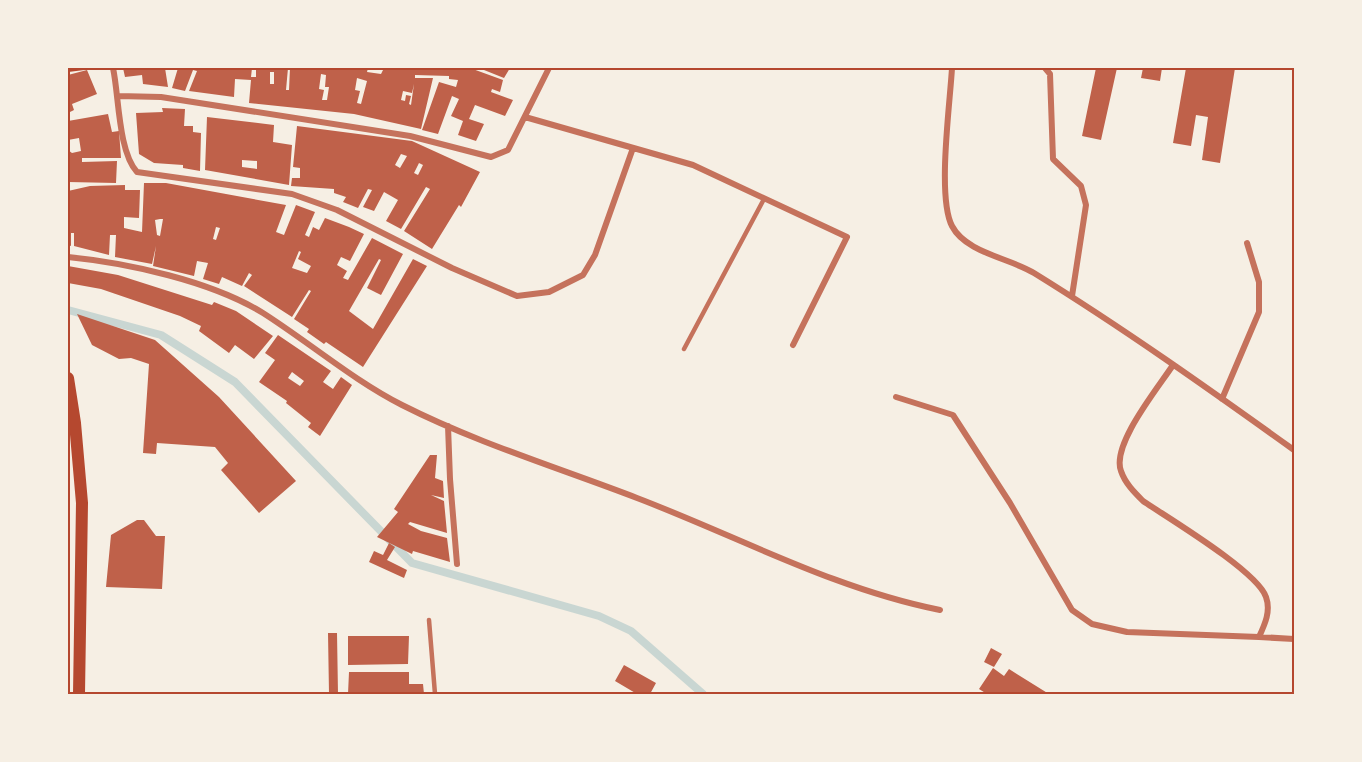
<svg xmlns="http://www.w3.org/2000/svg" width="1362" height="762" viewBox="0 0 1362 762" font-family="'DejaVu Sans',sans-serif">
  <rect width="100%" height="100%" fill="#f6efe4"/>
  <g fill="none" stroke-linecap="round" stroke-linejoin="round">
    <path stroke="#c9d6d2" stroke-width="8" d="M68,310L161,335L235,382L412,563L599,616L631,631L703,694"/>
  </g>
  <path fill="#bf614a" fill-rule="evenodd" d="M123,68H165L168,87L143,84L142,75L125,77Z
    M178,68H252L251,77H256V68H288L286,90H289L290,68H368L367,72L381,74L384,68H470L503,80L500,92L492,89L491,92L513,100L505,116L475,105L469,119L484,124L476,141L458,135L463,121L451,116L459,99L452,96L438,134L422,130L439,82L456,87L458,80L449,79V76L415,75V78H433L421,129L354,114L249,103L251,80L235,79L234,97L189,91L197,71L193,70L185,91L172,88ZM270,72H274V84H270ZM321,74L326,75L325,87H329L327,100H322L324,90L319,89ZM357,78L367,81L361,104L357,103L360,91L355,90ZM414,84L411,105L409,104L411,96L406,95L405,101L401,100L403,91L412,93Z
    M479,68H510L504,78Z
    M1096,68H1117L1101,140L1082,136Z
    M1143,68H1162L1160,81L1141,78Z
    M1186,68H1235L1220,163L1202,160L1208,117L1196,115L1191,146L1173,143Z
    M87,70L97,94L72,104L74,110L68,113V75Z
    M162,108L185,109L184,126H193V132L201,133L200,171L183,168V165L154,163L139,154L136,113L163,112Z
    M108,114L112,132L119,131L121,158H82V162L117,161L116,183L68,182V150L72,153L81,151L79,138L68,140V121Z
    M207,117L274,125L273,142L292,145L289,185L205,170ZM242,160L257,161V169L242,167Z
    M297,126L412,141L480,172L461,207L459,205L432,249L404,231L430,189L426,187L401,229L386,221L398,200L384,192L374,211L363,207L372,190L368,189L358,208L343,202L346,197L334,193V189L291,186L292,178H300V168L293,167ZM401,154L407,156L400,168L395,165ZM419,163L423,165L418,175L414,173Z
    M144,183H166L286,205L276,232L284,235L296,205L315,212L305,235L309,237L313,227L319,230L325,218L349,227L364,234L350,261L341,257L337,265L347,271L343,278L348,280L372,238L403,254L381,295L367,288L381,260L379,259L349,311L373,329L413,259L427,266L363,367L326,342L324,344L307,332L309,329L294,319L311,291L309,290L292,317L244,286L252,275L249,273L242,286L222,277L219,284L203,279L208,263L197,261L194,276L153,266L156,246L152,264L115,257L116,235H110L109,255L74,246V233H71V246L68,245V191L90,186L125,185V190H140L139,218L124,217V228L142,232ZM160,219H163L160,236L157,235L155,220ZM216,227L220,228L216,240L213,239ZM299,251L301,252L298,259L311,266L307,273L292,268Z
    M68,266L118,275L212,305L214,302L236,311L273,336L254,359L235,345L229,353L199,331L201,326L180,316L101,289L68,283Z
    M77,314L155,340L219,397L296,481L259,513L221,470L228,463L215,447L157,443L156,454L143,453L149,364L131,358L119,359L92,345Z
    M278,335L331,371L323,382L333,389L341,377L352,385L320,436L308,427L311,423L286,403L287,401L259,382L275,360L265,353ZM292,372L304,381L300,386L288,378Z
    M430,455H437L435,478L443,481L444,498L431,495L444,501L447,533L410,522L408,524L421,531L447,538L450,562L413,551L412,554L377,537L398,512L394,509Z
    M137,520H144L156,536H165L162,589L106,587L111,535Z
    M389,543L395,547L387,560L407,570L404,578L369,562L374,551L383,555Z
    M328,633H337L338,694H329Z
    M348,636H409L408,664L348,665Z
    M991,648L1002,654L994,667L984,662Z
    M624,665L656,683L650,694H637L615,681Z
    M993,668L1004,676L1009,669L1049,694H987L979,689Z
    M349,672H409V684H423L424,694H348Z"/>
  <g fill="none" stroke-linecap="round" stroke-linejoin="round">
    <path stroke="#b5482f" stroke-width="4" d="M68,70L84,68"/>
    <path stroke="#c5725c" stroke-width="4.5" d="M684,349L764,199
      M429,620L435,694"/>
    <path stroke="#c5725c" stroke-width="6" d="M113,68C119,95 118,151 137,172L292,194L337,210L452,268L517,296L549,292L583,275L595,255L633,148
      M952,68C950,104 937,197 952,226C966,253 1010,258 1034,273C1123,328 1209,389 1294,450
      M1045,68L1050,74L1053,159L1081,186L1086,205L1072,296
      M118,96L161,97L410,136L491,157L508,150L549,68
      M525,117L693,165L847,237L793,345
      M68,257C128,263 211,281 263,313C310,343 353,380 402,405C477,443 559,468 637,498C737,536 834,589 940,610
      M1173,365C1158,388 1111,445 1121,471C1125,483 1134,492 1143,501C1168,518 1257,571 1266,597C1271,611 1265,624 1259,637L1294,639
      M896,397L953,415L1010,503L1072,610L1092,624L1127,632L1259,637
      M1222,399L1259,312V282L1247,243
      M448,426L450,479L457,564"/>
    <path stroke="#b5482f" stroke-width="12" d="M68,378L75,423L82,503L79,694"/>
  </g>
  <rect width="1362" height="762" fill="none" stroke="#f6efe4" stroke-width="138"/>
  <rect x="69" y="69" width="1224" height="624" fill="none" stroke="#b5482f" stroke-width="2"/>
</svg>
